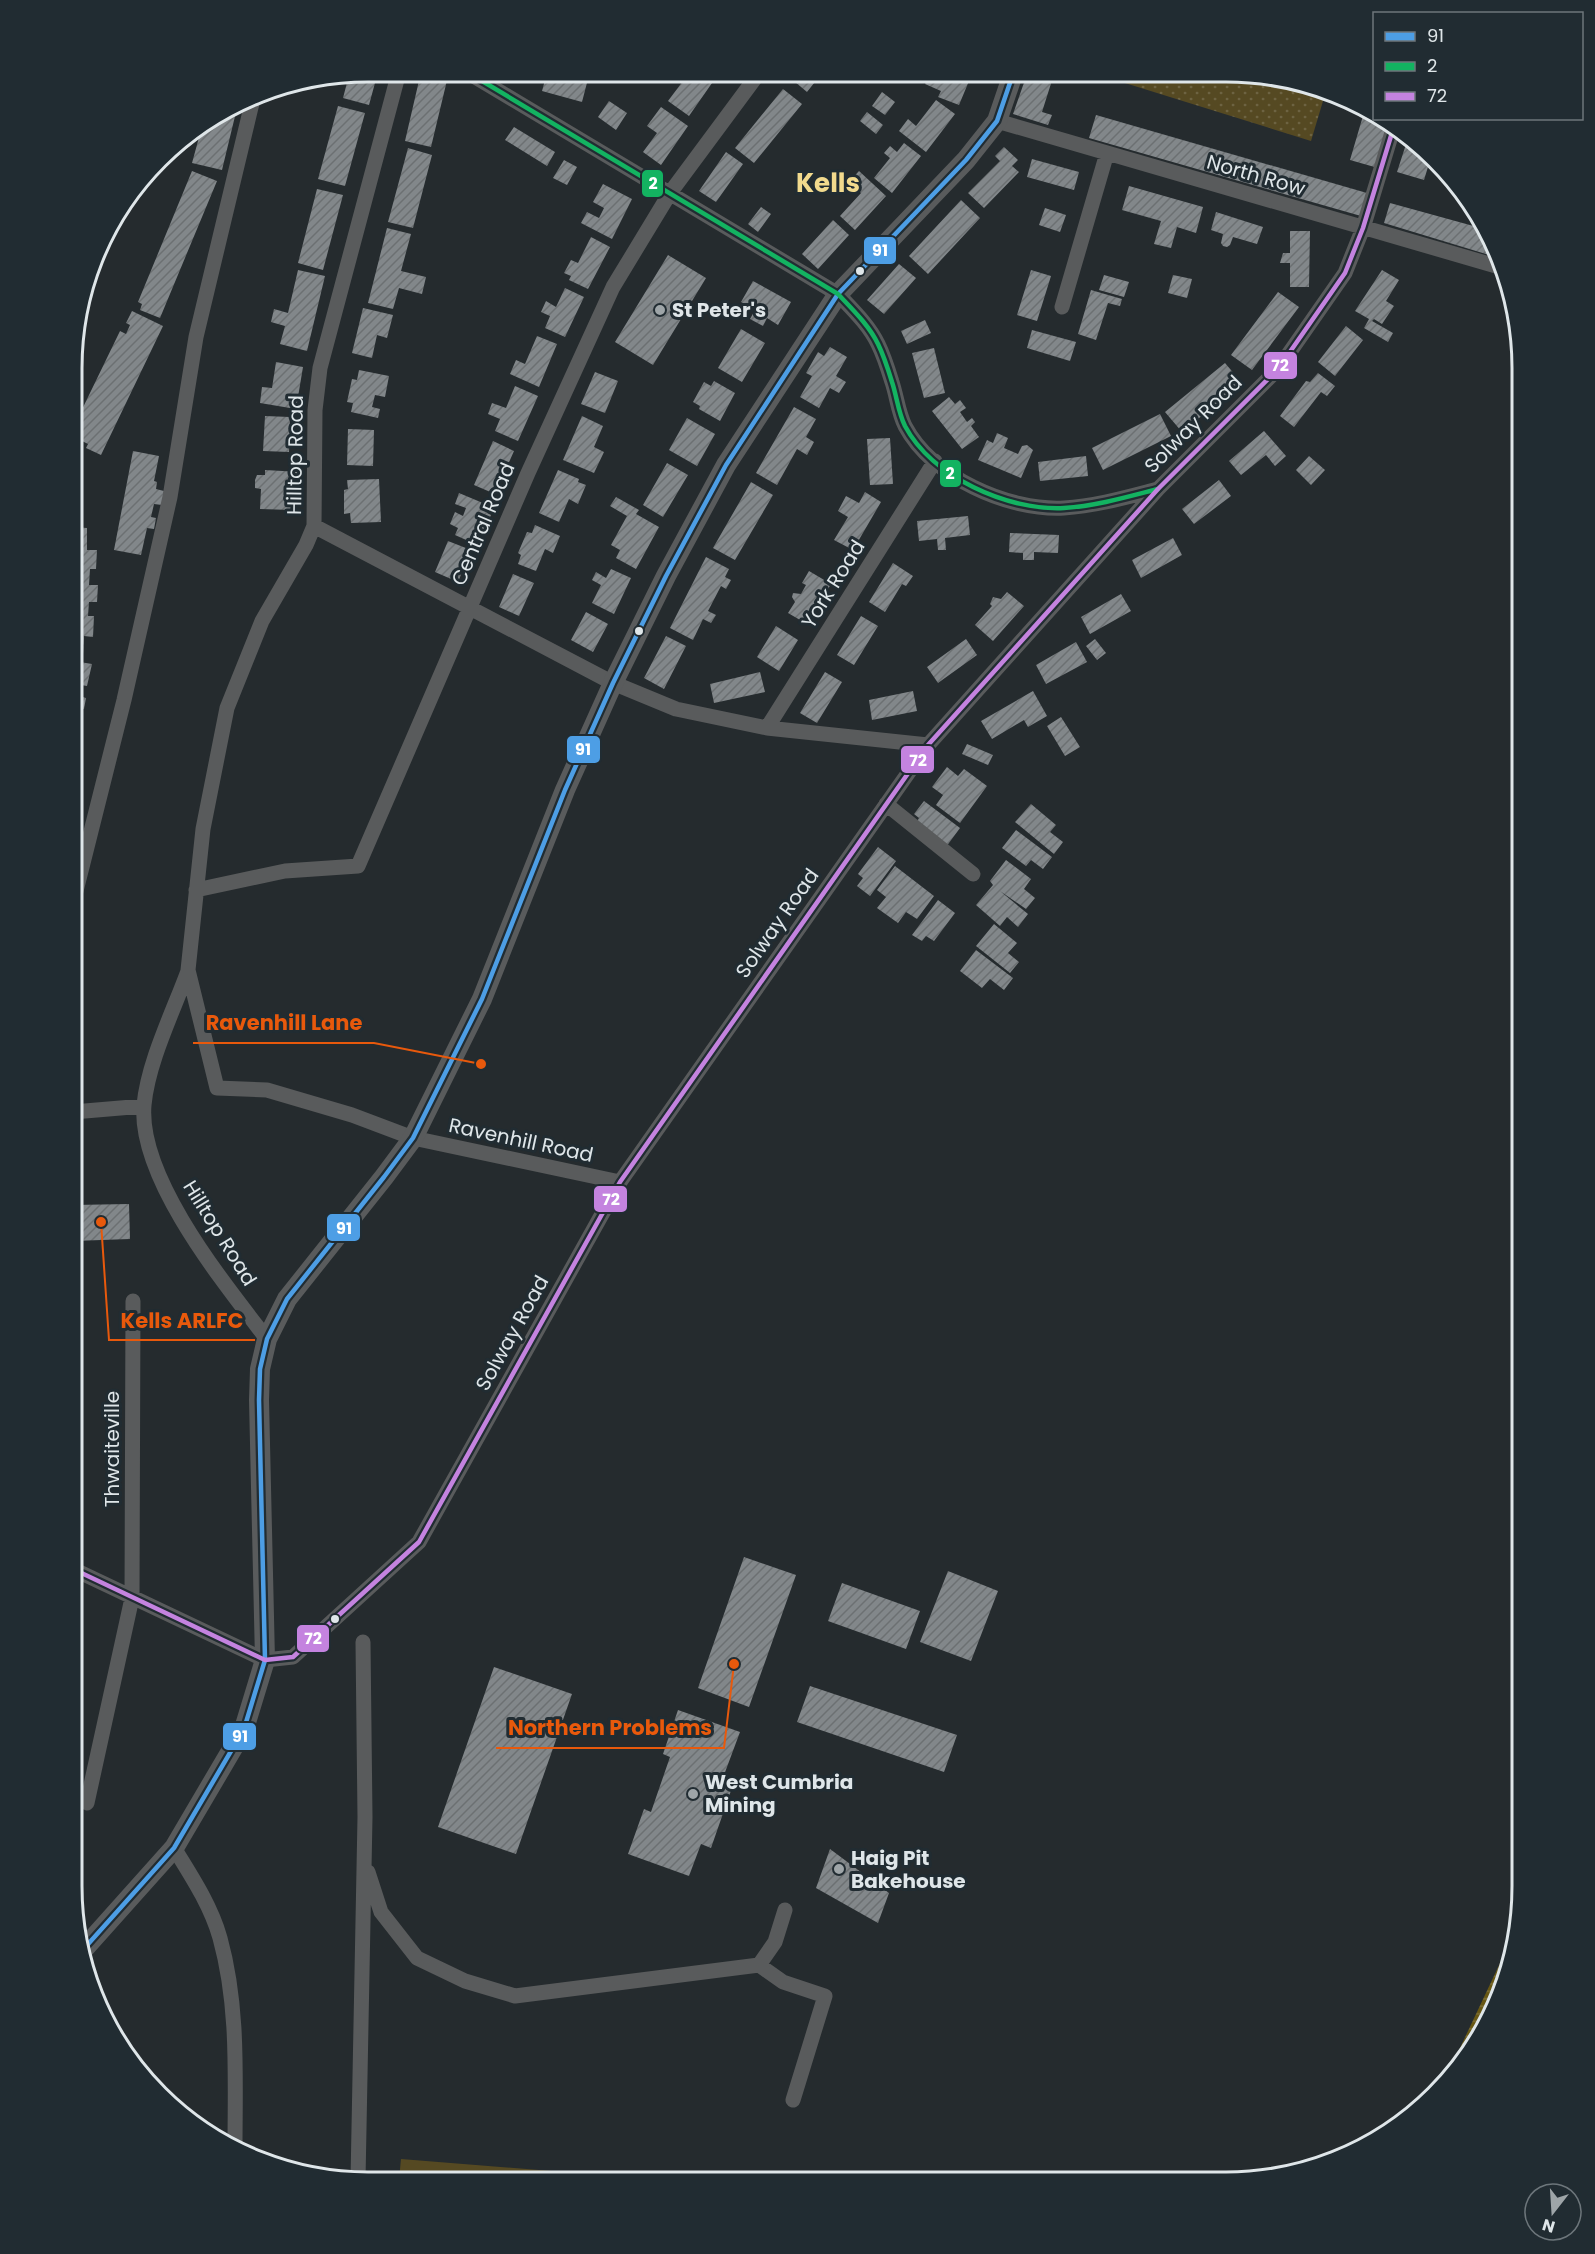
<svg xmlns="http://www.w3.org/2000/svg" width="1595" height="2254" viewBox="0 0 1595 2254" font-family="Poppins,sans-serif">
  <defs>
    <pattern id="grass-dots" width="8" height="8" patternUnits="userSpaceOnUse" patternTransform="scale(1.5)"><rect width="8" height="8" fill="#554922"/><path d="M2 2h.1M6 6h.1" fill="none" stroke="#6d6342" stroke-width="1.8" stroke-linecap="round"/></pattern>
    <pattern id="water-rules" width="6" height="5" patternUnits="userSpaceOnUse" patternTransform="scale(1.5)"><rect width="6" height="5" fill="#685713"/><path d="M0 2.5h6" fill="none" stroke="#7d6f35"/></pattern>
    <pattern id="building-hatch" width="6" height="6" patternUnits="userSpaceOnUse" patternTransform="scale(1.5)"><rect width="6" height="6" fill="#82878a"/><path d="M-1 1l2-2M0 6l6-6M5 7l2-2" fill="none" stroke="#6c7072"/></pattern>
  </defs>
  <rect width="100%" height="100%" fill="#252b2e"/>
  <path fill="url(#grass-dots)" d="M1096,74L1266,75L1326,91L1311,141Z"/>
  <path fill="#554922" d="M401,2159L564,2172V2180H399Z"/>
  <path fill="url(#water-rules)" d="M1518,1925L1507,1981L1473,2051L1443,2084Z"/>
  <path fill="url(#building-hatch)" d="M368,72H378L369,105L343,98L349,75Z
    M421,72H449L431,147L405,141Z
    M547,73H580L589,75L582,102L542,91Z
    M689,73H719L689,116L668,101Z
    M790,73H822L807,92L788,76Z
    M930,74H974L971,82L969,81L959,105L938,97L941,91L925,84Z
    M1027,74H1054L1042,112L1052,115L1048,125L1013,114Z
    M783,89L802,104L754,163L735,148Z
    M882,92L895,102L885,115L872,106Z
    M936,100L955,114L926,152L899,131L908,119L916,126Z
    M609,101L627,113L616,130L598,117Z
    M338,106L365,113L345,186L318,179Z
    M661,107L688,126L661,165L643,152L657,133L647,126Z
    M237,108L222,170L192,163L201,130Z
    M1365,109L1374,114V118H1381L1391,124L1378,168L1350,160Z
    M867,112L883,125L876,134L860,121Z
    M1096,115L1367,193L1361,216L1089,138Z
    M514,127L555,152L547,166L505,140Z
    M1409,135L1431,157L1424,180L1397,172Z
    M904,143L921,156L892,193L874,178L890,158L884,153L890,146L897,152Z
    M1004,147L1018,160L1012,166L1019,172L984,208L968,193L1000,161L995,156Z
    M408,148L432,155L413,228L388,222Z
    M726,152L743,164L716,202L699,191Z
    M1032,159L1079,172L1074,190L1027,177Z
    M564,160L577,167L567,185L553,178Z
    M192,171L217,181L160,318L140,310L142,304L138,302Z
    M859,171L886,196L855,230L840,216L861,193L849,182Z
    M603,184L632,199L612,239L581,223L587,212L599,218L604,208L593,202Z
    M1129,186L1203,207L1196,233L1177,227L1171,248L1154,244L1161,221L1122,210Z
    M317,189L343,195L323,270L298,263Z
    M961,200L980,218L928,274L909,256Z
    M1390,203L1488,230L1499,258L1384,223Z
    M761,207L771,214L758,232L748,224Z
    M1045,208L1066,215L1060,232L1039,225Z
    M1216,212L1263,227L1257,244L1233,237L1230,245L1227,247L1223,246L1221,243L1223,234L1211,230Z
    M833,220L849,235L818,269L802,254Z
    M387,228L411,234L401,271L426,277L422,294L399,288L393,309L368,303Z
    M1290,231H1310L1309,287H1290V263H1280L1283,253H1290Z
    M591,237L610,247L588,289L569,280L571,276L564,273L571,260L578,263Z
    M668,255L706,278L653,365L615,342Z
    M899,264L916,278L884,314L867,300Z
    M298,270L325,276L307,351L280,344L285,326L271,322L274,309L288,313Z
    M1031,270L1051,276L1037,321L1017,315Z
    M1382,270L1399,280L1386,301L1394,306L1382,324L1374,319L1372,321L1393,333L1388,342L1364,328L1369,319L1355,311Z
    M1104,275L1129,282L1124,297L1099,290Z
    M1173,275L1192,279L1187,298L1168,293Z
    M753,281L791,302L778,325L767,318L763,326L750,319L755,310L741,302Z
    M565,288L584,297L565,337L545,328L550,316L541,312L546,301L556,307Z
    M1091,290L1122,299L1120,306L1108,303L1096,340L1078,334Z
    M1278,292L1299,307L1252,370L1231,355Z
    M363,308L393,315L387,338L377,335L372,358L352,353Z
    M132,311L163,326L101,455L86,448L88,444L74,437V426L120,331L126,334L130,325L126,323Z
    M925,320L931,333L907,344L901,331Z
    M1346,326L1363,340L1335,376L1318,362Z
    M741,329L765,343L742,382L718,368Z
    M1032,330L1076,342L1070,361L1027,348Z
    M537,336L557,344L539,387L510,374L516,360L525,364Z
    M830,347L847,357L836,376L846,382L839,393L830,388L819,408L800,397L812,376L806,373L818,352L824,356Z
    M934,348L945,393L924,398L912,353Z
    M276,362L303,367L296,409L260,403L262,387L272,388Z
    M1225,363L1242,383L1182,432L1165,412Z
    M359,370L389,376L385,397L375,395L372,407L380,409L378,418L351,412L353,403L347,402L352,379L357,380Z
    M595,372L618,381L605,413L581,404Z
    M1318,373L1335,386L1327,396L1321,392L1294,427L1280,416L1306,381L1310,382Z
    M714,381L735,393L720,421L699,409L700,406L693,402L704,382L711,386Z
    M515,386L538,396L518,441L495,431L500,419L488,414L492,403L506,408Z
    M949,397L955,404L960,400L966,408L960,412L967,422L972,418L975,422L971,426L979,437L962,449L932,411Z
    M794,407L816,419L806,437L814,442L807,455L797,449L777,485L756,473Z
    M1160,414L1171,436L1103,470L1092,448Z
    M265,416L290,417L289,452L263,451Z
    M582,416L603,426L594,447L604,452L594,473L563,460Z
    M687,418L715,434L697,466L669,450Z
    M348,429L374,430L373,466L347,465Z
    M1264,431L1286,456L1275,466L1266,455L1241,475L1229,461Z
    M997,433L1008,438L1004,448L1018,454L1022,446L1027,445L1033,450L1021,478L978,460L987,440L993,443Z
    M890,438L893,484L870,485L867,439Z
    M493,441L514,451L495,494L474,485Z
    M133,451L159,456L154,481L157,482L156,489L164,491L162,505L154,504L151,517L156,518L154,529L147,528L141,555L114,550Z
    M1086,456L1088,476L1040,481L1038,462Z
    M1309,456L1325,470L1311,485L1296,470Z
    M667,463L688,475L663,517L643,505Z
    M265,470L300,472L299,492L295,491L294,507H291V510L260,509L261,489L255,488V480L257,475H265Z
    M558,470L579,479L578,482L586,485L578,504L569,499L559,522L539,513Z
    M379,479L381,522L351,523L350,513L344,514V490L348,489L347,480Z
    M1219,480L1231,496L1194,524L1182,509Z
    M751,482L773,495L735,560L713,548Z
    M865,492L881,502L853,550L834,540L848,517L838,511L846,496L859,503Z
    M459,493L490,506L487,513L491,515L482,537L477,535L473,543L455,535L458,528L450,524L455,512L463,516L466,508L455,504Z
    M616,497L639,510L636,514L659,527L636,569L616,558L620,550L611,545L627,516L610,506Z
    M968,516L970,535L945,538L946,550H938L937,539L919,541L917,521Z
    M535,525L560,536L553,553L545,549L536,571L518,564L521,555L518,553L527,532L532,533Z
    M74,527L87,528V550H97L96,569H90L89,585H98L97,602H89L88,616H94L93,637L84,636L83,654L74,653Z
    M1010,533L1059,535L1058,553L1034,552V560H1023V553L1009,552Z
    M1173,538L1182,555L1141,578L1132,560Z
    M448,541L471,550L458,582L435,572Z
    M706,557L729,569L725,577L731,580L726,589L721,586L708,611L716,615L711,623L703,619L693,640L670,628Z
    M893,563L913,576L906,586L902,584L885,612L869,602Z
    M611,569L631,578L614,614L592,603L601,585L592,580L596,572L606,578Z
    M809,571L831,584L807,624L788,613L795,602L792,597L793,593L801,594L806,585L802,583Z
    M513,574L534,583L519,616L499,607Z
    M1007,592L1024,606L993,641L975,625L992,606L990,604L993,597L1001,599Z
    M1121,594L1131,611L1090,634L1081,617Z
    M586,612L608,624L593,652L571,640Z
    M861,616L878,626L854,665L837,655Z
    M776,626L798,640L779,671L757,657Z
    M666,636L686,646L664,689L644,678Z
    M966,639L977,655L938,683L927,667Z
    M1095,639L1106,653L1097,660L1086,646Z
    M1076,642L1087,662L1046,684L1036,665Z
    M74,661L92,664L87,686L81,685L79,696L86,698L84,709L74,707Z
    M760,672L765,692L714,703L710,684Z
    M825,672L842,682L817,723L800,713Z
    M913,691L917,711L872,720L869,700Z
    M1033,691L1047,716L1028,727L1024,720L992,739L981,721Z
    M1061,717L1080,747L1065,756L1047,726Z
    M74,722L79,723L77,733L81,734L77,752H74Z
    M967,744L993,755L988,765L962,754Z
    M947,767L958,776L964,769L987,786L960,823L936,805L943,795L932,787Z
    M924,801L960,828L946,847L915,824L919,818L914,814Z
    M1031,804L1056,825L1050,832L1063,842L1054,854L1015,822Z
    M1016,830L1052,857L1043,869L1031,860L1026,866L1002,848Z
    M878,847L896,861L870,896L857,886L863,878L858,874Z
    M1006,860L1031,879L1024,889L1035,898L1026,909L1000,891L1028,914L1018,927L1007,917L1000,926L976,905L993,885L990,881Z
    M895,866L934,896L917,919L906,912L898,923L877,908L886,897L877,890Z
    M938,900L955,913L934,941L926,936L922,941L912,935Z
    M994,924L1017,943L1008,953L1019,962L1010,973L976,946Z
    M976,950L1013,978L1004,990L990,979L982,988L960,971Z
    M129,1204L130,1239L73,1241V1205Z
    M744,1557L796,1575L749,1707L698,1688Z
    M948,1571L998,1591L971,1661L920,1642Z
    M842,1583L920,1611L906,1649L828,1621Z
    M494,1667L572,1694L516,1854L438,1827Z
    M810,1686L957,1735L944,1772L797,1722Z
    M678,1710L740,1732L724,1775L735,1779L711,1848L701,1844L689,1876L628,1854L644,1809L651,1812L670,1757L663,1754Z
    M830,1849L889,1893L878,1923L816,1888Z"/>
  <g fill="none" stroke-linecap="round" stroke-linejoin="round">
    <path stroke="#595b5c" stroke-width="15" d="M399,72L320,368L315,410L314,526L306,545L262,621L227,708L203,829L188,970L217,1088L267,1090L352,1115L413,1138L620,1182
      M467,72L838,294C852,309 869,325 878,344C884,356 888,369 892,382C897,397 898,412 905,426C932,477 1008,511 1064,508C1096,506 1127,497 1158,489
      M997,121L1503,268
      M1062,307L1107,153
      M314,526L613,683L676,709L767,728L928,745
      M767,728L935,461
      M886,804L973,874
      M196,890L285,871L358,866L528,473L613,287L670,193L759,73
      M74,899L124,700L170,497L196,337L253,99
      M188,971C173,1012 148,1062 144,1105C138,1178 224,1283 267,1339
      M73,1112L144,1106
      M73,1569L265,1660L293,1657L419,1542L620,1182L928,745L1158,489L1278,369L1345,273L1363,228L1394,126
      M87,1803L132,1598L133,1301
      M174,1848C192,1877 211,1906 220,1938C239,2007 235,2077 235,2148
      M368,1872L381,1912L417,1958L465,1981L515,1996L759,1965L775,1942L785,1910
      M759,1965L783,1982L825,1996L793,2100
      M358,2180L365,1817L363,1642"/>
    <path stroke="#595b5c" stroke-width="20" d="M81,1952L174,1848L244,1729L265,1660L259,1400L260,1369L267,1339L287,1299L384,1177L413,1138L482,999L565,790L613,683L666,576L726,465L838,294L966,160L997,121L1013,74"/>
    <g stroke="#212c32" stroke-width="9">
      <path id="bus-1" d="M81,1952L174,1848L244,1729L265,1660L259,1400L260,1369L267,1339L287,1299L384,1177L413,1138L482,999L565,790L613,683L666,576L726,465L838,294L966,160L997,121L1013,74"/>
    </g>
    <g stroke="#212c32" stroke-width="9">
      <path id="bus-2" d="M467,72L838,294C852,309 869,325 878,344C884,356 888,369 892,382C897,397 898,412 905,426C932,477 1008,511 1064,508C1096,506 1127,497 1158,489"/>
    </g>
    <g stroke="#212c32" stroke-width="9">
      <path id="bus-3" d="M73,1569L265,1660L293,1657L419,1542L620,1182L928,745L1158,489L1278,369L1345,273L1363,228L1394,126"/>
    </g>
    <use href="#bus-1" stroke="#4d9ee5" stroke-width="4.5"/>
    <use href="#bus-2" stroke="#13b361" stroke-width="4.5"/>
    <use href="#bus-3" stroke="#c483df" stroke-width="4.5"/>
  </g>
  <g fill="#dfe6e9" stroke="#212c32" stroke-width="2">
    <circle cx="860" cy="271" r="5"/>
    <circle cx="639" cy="631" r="5"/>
    <circle cx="335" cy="1619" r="5"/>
  </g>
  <g fill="#9ea5a8" stroke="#212c32" stroke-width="2">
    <circle cx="660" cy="310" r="6"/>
    <circle cx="693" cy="1794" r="6"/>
    <circle cx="839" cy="1869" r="6"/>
  </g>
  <g text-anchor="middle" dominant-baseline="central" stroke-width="6" stroke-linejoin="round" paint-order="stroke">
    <g font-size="20" fill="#dfe6e9" stroke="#212c32">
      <text transform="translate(1256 175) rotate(16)">North Row</text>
      <text transform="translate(1193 424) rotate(-45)">Solway Road</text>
      <text transform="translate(295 455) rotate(-89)">Hilltop Road</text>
      <text transform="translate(483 524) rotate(-67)">Central Road</text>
      <text transform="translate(833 584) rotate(-58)">York Road</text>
      <text transform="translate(777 923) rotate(-55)">Solway Road</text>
      <text transform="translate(521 1140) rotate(12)">Ravenhill Road</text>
      <text transform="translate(220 1233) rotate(58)">Hilltop Road</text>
      <text transform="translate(512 1333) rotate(-61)">Solway Road</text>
      <text transform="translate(112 1449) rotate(-90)">Thwaiteville</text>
    </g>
    <g font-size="20" font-weight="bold" fill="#dfe6e9" stroke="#212c32" text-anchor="start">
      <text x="672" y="310">St Peter's</text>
      <text x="705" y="1782">West Cumbria<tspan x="705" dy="23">Mining</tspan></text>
      <text x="851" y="1858">Haig Pit<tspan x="851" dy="23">Bakehouse</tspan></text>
    </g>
    <g font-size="26" font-weight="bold" fill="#f2da8d" stroke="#212c32">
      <text x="828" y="183">Kells</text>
    </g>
  </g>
  <path d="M0 0H1595V2254H0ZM368 82H1226A286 286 0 0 1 1512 368V1886A286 286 0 0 1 1226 2172H368A286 286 0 0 1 82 1886V368A286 286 0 0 1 368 82Z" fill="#212c32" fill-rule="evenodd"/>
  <path fill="none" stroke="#dfe6e9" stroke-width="3" d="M368 82H1226A286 286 0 0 1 1512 368V1886A286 286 0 0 1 1226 2172H368A286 286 0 0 1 82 1886V368A286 286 0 0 1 368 82Z"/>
  <path fill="none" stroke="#e8590c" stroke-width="2" d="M481 1064L374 1043H193M101 1222L109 1340H255M734 1664L724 1748H496"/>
  <g fill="#e8590c" stroke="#212c32" stroke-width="2">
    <circle cx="481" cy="1064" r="6"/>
    <circle cx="101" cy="1222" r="6"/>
    <circle cx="734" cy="1664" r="6"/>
  </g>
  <g font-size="21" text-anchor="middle" font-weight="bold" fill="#e8590c" stroke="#212c32" stroke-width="6" stroke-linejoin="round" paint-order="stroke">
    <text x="284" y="1030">Ravenhill Lane</text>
    <text x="182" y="1328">Kells ARLFC</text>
    <text x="610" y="1735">Northern Problems</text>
  </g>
  <g stroke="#212c32" stroke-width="2">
    <rect x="641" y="169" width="23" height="29" rx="6" fill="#13b361"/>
    <rect x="863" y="236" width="34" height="29" rx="6" fill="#4d9ee5"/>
    <rect x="1263" y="351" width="35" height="29" rx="6" fill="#c483df"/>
    <rect x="939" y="459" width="23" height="29" rx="6" fill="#13b361"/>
    <rect x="566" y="735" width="35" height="29" rx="6" fill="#4d9ee5"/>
    <rect x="900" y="745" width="35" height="29" rx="6" fill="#c483df"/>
    <rect x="593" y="1185" width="35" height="28" rx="6" fill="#c483df"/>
    <rect x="326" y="1213" width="35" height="29" rx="6" fill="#4d9ee5"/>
    <rect x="296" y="1624" width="34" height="29" rx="6" fill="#c483df"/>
    <rect x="222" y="1722" width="35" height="29" rx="6" fill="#4d9ee5"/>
  </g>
  <g font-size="16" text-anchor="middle" font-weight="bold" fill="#fff">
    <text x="653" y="189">2</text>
    <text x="880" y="256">91</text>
    <text x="1280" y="371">72</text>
    <text x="950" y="479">2</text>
    <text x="583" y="755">91</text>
    <text x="918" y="766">72</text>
    <text x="611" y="1205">72</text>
    <text x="344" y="1234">91</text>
    <text x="313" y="1644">72</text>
    <text x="240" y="1742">91</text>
  </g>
  <rect x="1373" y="12" width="210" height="108" fill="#212c32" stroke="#6d767b" stroke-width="1.5"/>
  <rect x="1385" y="32" width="30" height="9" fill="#4d9ee5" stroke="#6d767b" stroke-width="1.5"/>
  <text x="1427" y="42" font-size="18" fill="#dfe6e9">91</text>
  <rect x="1385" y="62" width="30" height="9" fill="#13b361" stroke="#6d767b" stroke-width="1.5"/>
  <text x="1427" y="72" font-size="18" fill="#dfe6e9">2</text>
  <rect x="1385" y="92" width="30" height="9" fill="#c483df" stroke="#6d767b" stroke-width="1.5"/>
  <text x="1427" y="102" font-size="18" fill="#dfe6e9">72</text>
  <g transform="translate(1553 2212) rotate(197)"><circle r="28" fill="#212c32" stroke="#6d767b" stroke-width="1.5"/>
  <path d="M0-4.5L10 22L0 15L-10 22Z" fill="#9ea5a8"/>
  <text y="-9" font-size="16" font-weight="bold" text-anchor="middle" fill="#dfe6e9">N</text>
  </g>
</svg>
